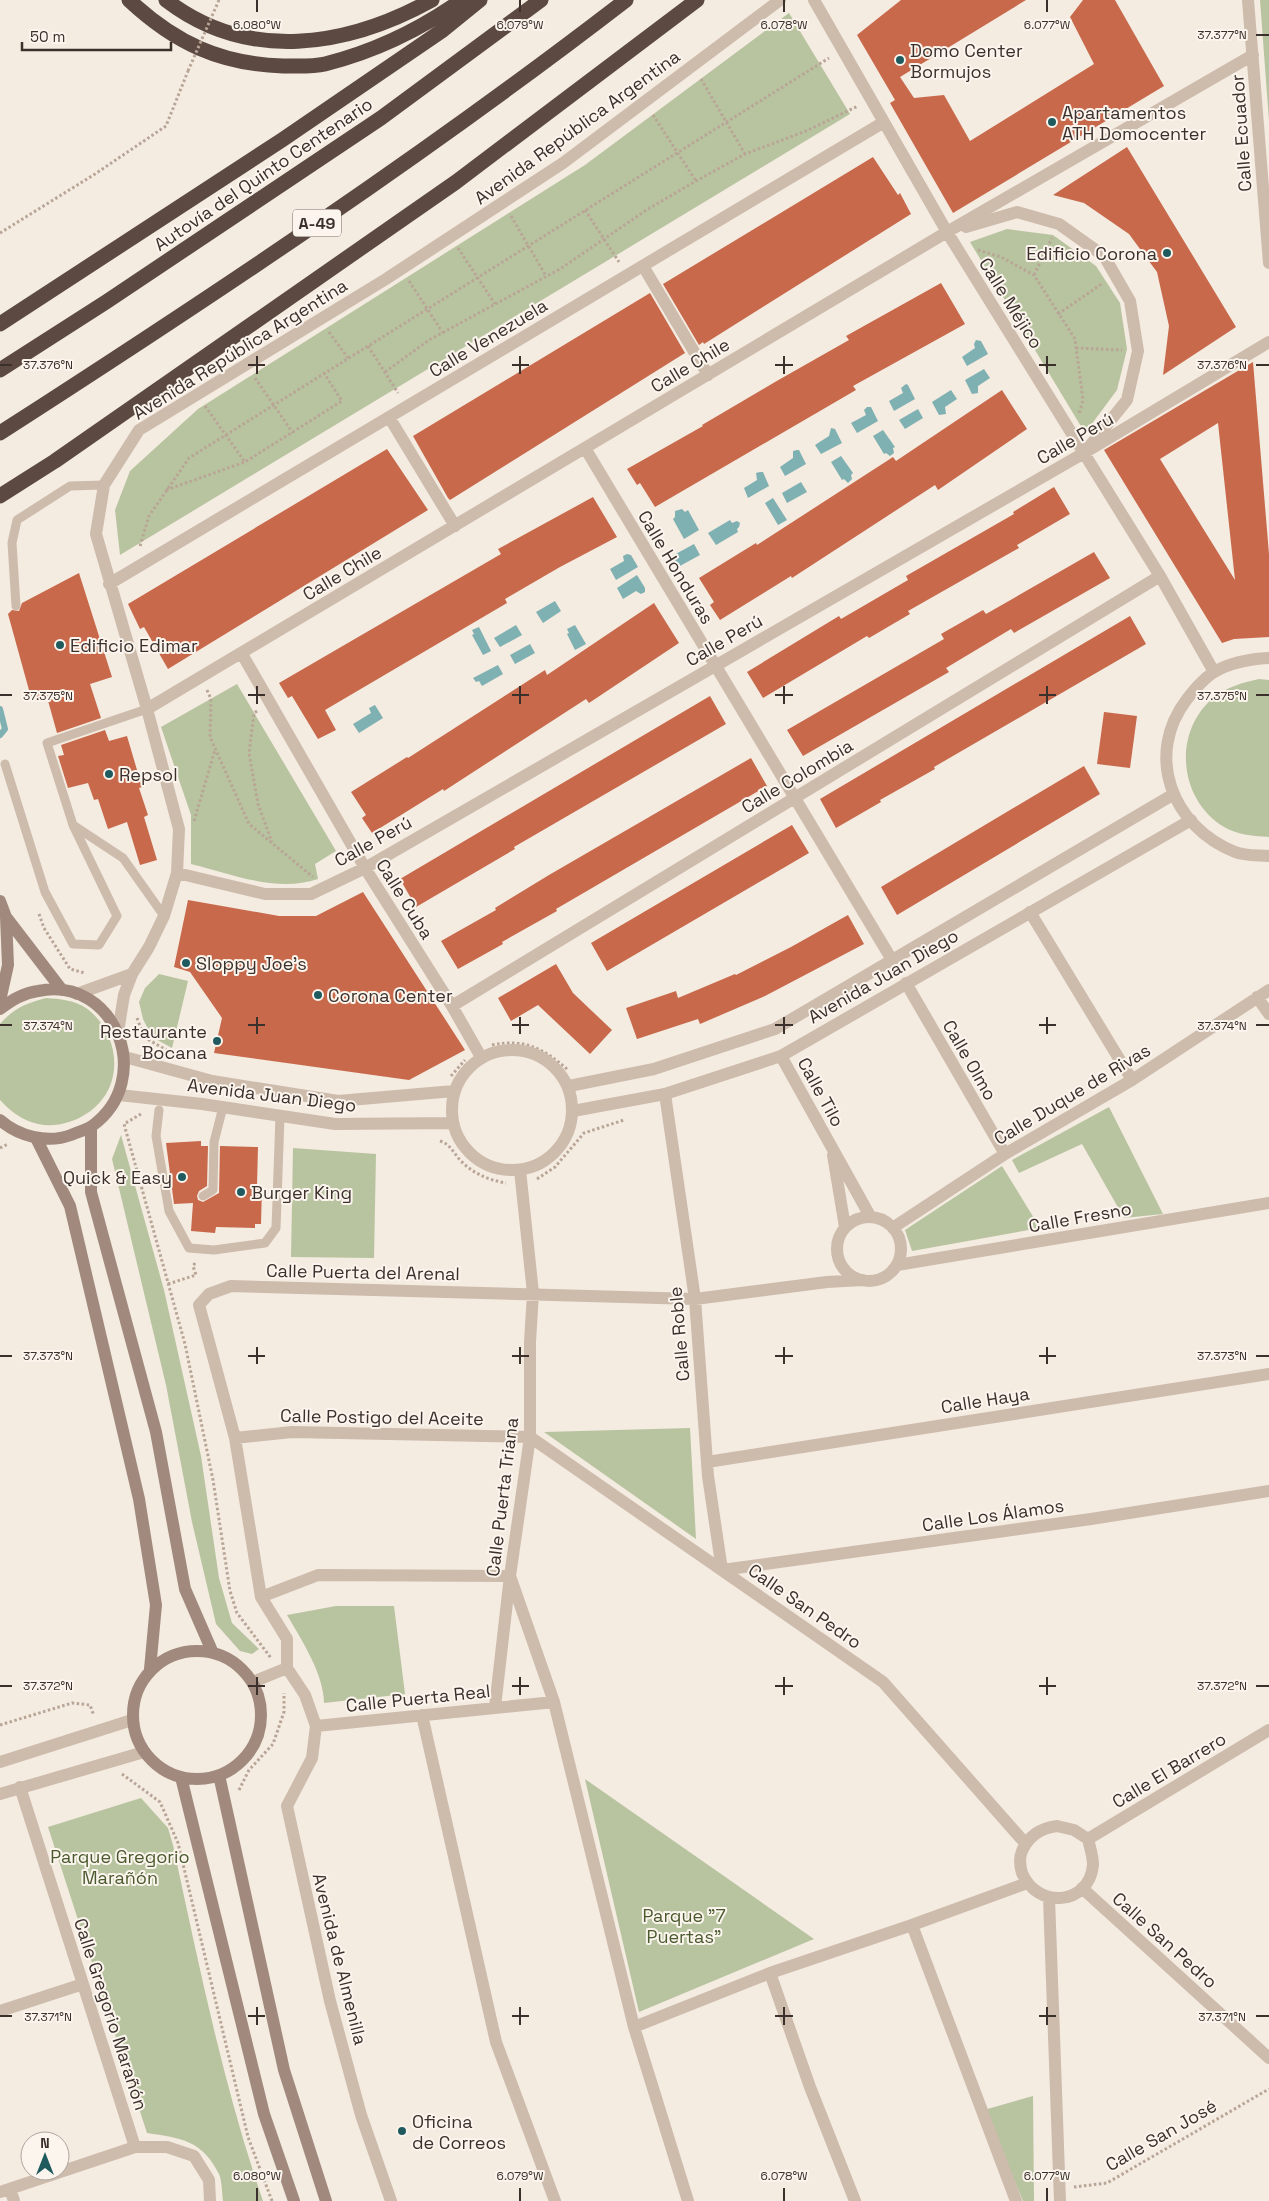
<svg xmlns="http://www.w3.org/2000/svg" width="1269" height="2201" viewBox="0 0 1269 2201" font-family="'Space Grotesk',sans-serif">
  <rect width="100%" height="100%" fill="#f4ebe1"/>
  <path fill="#b8c4a0" d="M1260,0H1269V121Z
    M789,13L850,114L120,555L115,510L130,471L198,409L585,165Z
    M1007,229L1053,235L1096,266L1120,303L1127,349L1117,390L1085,433L970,242Z
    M1259,679L1269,680V837C1254,836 1238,835 1224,827C1179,800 1172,733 1213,698C1226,687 1242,683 1259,679Z
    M237,684L336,851L315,864L318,879C276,893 232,874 191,864V815L161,727Z
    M159,974L188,981L172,1048L152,1037L143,1019L139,1002L145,988Z
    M46,998C60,999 74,1000 86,1008C110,1025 121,1059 110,1086C99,1113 66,1130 38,1124C23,1121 10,1111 0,1100V1024C13,1009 26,1003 46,998Z
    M1109,1107L1163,1214L1124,1218L1082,1144L1019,1173L1012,1160Z
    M121,1135L164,1290L201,1456L219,1578L232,1623L259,1649L252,1654L240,1651L216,1624L192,1522L166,1385L112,1159Z
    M293,1148L376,1154L374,1258L291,1257Z
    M1002,1166L1040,1228L912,1251L905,1230Z
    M690,1428L696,1539L544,1432Z
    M336,1606H394L405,1694L324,1703C324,1674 301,1639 287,1615Z
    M585,1779L814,1939L639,2012Z
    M141,1798L168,1828L173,1845C199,1965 223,2085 263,2201H223C222,2193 222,2181 219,2174C202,2140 181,2138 147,2133L48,1827Z
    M1033,2096L1034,2201H1023L984,2110Z"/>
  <path fill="#7fb0b2" d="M976,340L981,341L988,354L967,366L962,357L975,348L974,344Z
    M984,369L990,378L978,386V393L972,394L965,380Z
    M906,384L908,385L915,399L894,411L889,401L903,393L901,388Z
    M951,390L957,399L945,407L946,414L939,415L932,402Z
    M867,407H871L878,421L857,433L851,423L866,415L864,410Z
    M918,409L923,418L905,429L899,420Z
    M831,428L835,429L842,443L821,454L815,445L829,436Z
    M883,430L895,447L893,448L894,453L890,456L886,453L884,454L873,436Z
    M797,450H799L806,464L785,476L780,467L793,458V451Z
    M841,456L853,473L851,475L852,479L848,483L844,479L842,480L831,462Z
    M760,472H763L769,486L748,498L744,488L757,480L756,473Z
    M801,482L807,492L787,503L782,493Z
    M773,498L787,520L778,525L765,503Z
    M682,509L685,512L688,510L699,530L684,539L673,519L675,517V511Z
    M730,520L732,523L737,521L740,523L739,527L737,529L738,532L716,545L708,533Z
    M694,544L700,555L678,567L672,556Z
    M627,554L631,555L638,567L616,580L610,569L624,561L623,556Z
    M637,575L645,588V592L641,594L636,591L623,599L617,588Z
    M555,601L561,611L543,623L536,612Z
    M516,625L522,635L500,647L494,638Z
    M575,625L586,644L575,650L567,634L569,633L567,629Z
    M479,627L491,651L483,655L472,635L474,634L472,630Z
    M530,644L535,653L515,664L510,655Z
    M498,665L503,674L482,686L479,681L476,682L473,678Z
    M375,705L383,718L359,733L353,724L371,713L369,708Z"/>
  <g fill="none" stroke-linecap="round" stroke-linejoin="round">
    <path stroke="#7fb0b2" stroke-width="6" d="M0,709L5,729L0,735"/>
  </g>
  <path fill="#c8694b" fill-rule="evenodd" d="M901,0H1026L900,77L914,98L944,95L970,141L1094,64L1070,17L1083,0H1115L1164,86L953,213L890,103L895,100L857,35Z
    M1127,147L1236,327L1163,375L1169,326L1157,272L1129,234L1084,203L1053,195Z
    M873,157L898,195L900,193L911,214L704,344L703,342L699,345L663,284Z
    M941,283L965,324L853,386L856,390L655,507L640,483L637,485L627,469L703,426L702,425L775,382L849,340L846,336Z
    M650,293L685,353L450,500L448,498L413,436Z
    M1253,362L1269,554V637L1234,639L1222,643L1104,450ZM1218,423L1235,580L1160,459Z
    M1002,390L1027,429L938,490L935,485L792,578L791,576L720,620L710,605L714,602L699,578L756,543L757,545L893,457L896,461Z
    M387,449L428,510L168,669L144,627L140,629L128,604Z
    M1054,487L1070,514L1017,545L1019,548L908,611L910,614L869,638L867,636L763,698L747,672L839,616L841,619L908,580L906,576L1014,514L1013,512Z
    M593,497L617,537L560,567L505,599L507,603L325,710L336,730L318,739L292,696L288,698L279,683L501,554L498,549Z
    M1094,552L1110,578L1014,633L1011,629L946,668L949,672L803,756L787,730L944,639L941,634L983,610L986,614Z
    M79,573L112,677L90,684L101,718L57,733L47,697L32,701L8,614L12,610L19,611L22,603Z
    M654,603L679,643L589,703L586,699L444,791L443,789L372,833L362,818L366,815L351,792L407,757L408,758L545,670L547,675Z
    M1130,616L1146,644L934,767L935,769L880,800L881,802L836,828L820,799Z
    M710,696L726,724L514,847L515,849L416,907L400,879Z
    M1104,712L1137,716L1130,768L1097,764Z
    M105,730L109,741L127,736L142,787L139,788L148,815L144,817L157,860L140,865L127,822L108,829L98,799L94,800L88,783L68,788L58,756L64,755L61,745Z
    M751,758L767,786L556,909L557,911L502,942L503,944L458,969L441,941L496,910L495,908L549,875Z
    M1084,766L1100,794L897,915L881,887Z
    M792,825L809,853L607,971L591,943Z
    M363,892L465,1050L409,1080L214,1053L222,1018L190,972L174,967L188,900L279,916H316Z
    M848,915L864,944L765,996L700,1024L698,1019L637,1039L626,1008L676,991L678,998L735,974L736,975L791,947Z
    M556,964L573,993L612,1030L590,1054L538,1005L511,1021L498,998Z
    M201,1141V1146H208L207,1186L199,1191L197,1196L198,1200L203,1202L219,1193L220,1146L258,1147L257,1186H262L261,1224H255V1228L216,1227L215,1233L191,1231L193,1203L174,1204L166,1143Z"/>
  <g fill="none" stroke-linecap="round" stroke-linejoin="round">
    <path stroke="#b9a596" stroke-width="3" stroke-dasharray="2.5 2.5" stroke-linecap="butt" d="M701,79L745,154
      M653,115L696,181
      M585,210L619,262
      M511,216L546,276
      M0,233L95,174L166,126L188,71
      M458,248L495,304
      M978,250L1001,257L1034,275L1075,339L1083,400L1079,414
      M1034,275L1052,238
      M409,281L443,333
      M1058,314L1103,283
      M329,332L348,358
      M368,346L398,393
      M1076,348L1122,350
      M385,372L429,340L560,269L648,209L696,181L745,154L806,131L858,106
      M255,378L293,433
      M205,406L245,462
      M166,490L245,462L342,401L324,373
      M140,546L149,516L189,458L829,58
      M207,690L211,699L210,737L249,824L313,877
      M257,711L254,713L249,753L258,804L272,842
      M194,821L215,750
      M39,914L44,928L70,969L85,973
      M137,1018L144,1037L168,1051
      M492,1045C525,1038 544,1049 568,1070
      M451,1076L465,1060
      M141,1114L124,1124L185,1344L213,1480L230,1591L237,1613L271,1658
      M440,1141C450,1144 453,1152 460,1160C472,1173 488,1180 506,1183
      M0,1148L8,1144
      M537,1179L555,1167L584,1133L624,1120
      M168,1284L196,1275L193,1266L195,1263
      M0,1725L72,1703L90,1705L94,1716
      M122,1774L160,1802L178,1843L248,2137L272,2201
      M239,1790L249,1770L273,1744L284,1712V1693
      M1074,2187L1107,2183L1269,2089"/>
    <path stroke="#cdbbac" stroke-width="9" d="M16,606L12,543L17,520L70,486L104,485
      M147,709L47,743L73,825L123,858L164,916
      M5,764L45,892L73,944L99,945L117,916L73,825
      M159,1110L156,1136L169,1211L189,1248L214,1250L265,1243L276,1228L280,1116
      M203,1196L213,1190L214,1142L223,1107"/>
    <path stroke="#cdbbac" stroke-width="12" d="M814,0L947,232L1160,576L1214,672
      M1248,0L1269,263
      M966,227L1017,212L1059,224L1104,256L1130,301L1138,351L1127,400L1089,447
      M643,266L708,375
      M389,417L455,526
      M585,448L892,960
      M109,584L884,122
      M242,654L365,868L452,1006L481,1057
      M147,709L947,232L1253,55
      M177,873L265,894H311L365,868L1084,453L1269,342
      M1030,912L1132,1080
      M906,983L1005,1154
      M77,994L132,974
      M1257,997L1269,1014
      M452,1006L1160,576
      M118,1032L124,995L132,974L149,947L164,916L177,873L179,829L147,709L96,534L104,485L139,430L386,279L563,163L780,0
      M781,1056L870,1216
      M665,1094L695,1299L708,1476L722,1570L1091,1519L1269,1491
      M833,1155L845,1227
      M837 1249a32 32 0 1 1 64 0a32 32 0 1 1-64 0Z
      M894,1227L1005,1154L1132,1080L1269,990
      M897,1265L1269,1203
      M530,1437L883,1682L1025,1843
      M235,1438L292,1432L530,1437
      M707,1462L1269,1374
      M510,1576L554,1702L634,2027L688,2201
      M261,1597L318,1575L510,1576
      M253,1682L287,1668
      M495,1707L510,1576L530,1437V1342L533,1293L520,1170
      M422,1715L496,2042L555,2201
      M316,1726L554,1702
      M20,1787L135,2147H167L194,2156L209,2180L210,2201
      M1057,1826L1074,1830L1088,1839C1090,1848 1093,1856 1093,1865C1089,1906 1037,1909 1022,1873C1020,1866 1019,1858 1022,1851C1029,1835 1041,1828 1057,1826Z
      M1088,1839L1269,1730
      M1082,1888L1269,2058
      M1049,1898L1060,2201
      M912,1925L1016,2201
      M770,1973L810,2087L855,2201
      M0,2011L83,1984
      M634,2027L770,1973L912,1925L1027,1883
      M10,2189L14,2201
      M0,2192L135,2147
      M391,2201L361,2115L330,2001L287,1806L312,1758L316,1726L305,1695L287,1668V1639L261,1597L235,1438L199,1305L209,1294L231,1286L695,1299L827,1282L863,1280"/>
    <path stroke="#cdbbac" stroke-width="12" d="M1269,658C1249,659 1231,662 1214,672C1203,679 1195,689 1187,699C1144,755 1172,827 1235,852C1245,856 1259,855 1269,856
      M452 1110a60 60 0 1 1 120 0a60 60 0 1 1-120 0Z
      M125,1057L212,1081L338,1101L454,1091
      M569,1086L654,1069L775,1029L1174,794
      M119,1095L202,1104L335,1124L452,1123
      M573,1111L665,1094L781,1056L1191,820
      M0,1762L132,1720
      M0,1794L144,1752"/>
    <path stroke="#a18a7d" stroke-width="12" d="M0,901L6,917L62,990
      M0,1001L8,965L6,917
      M0,1009C12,1000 23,993 38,991C116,975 156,1080 92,1126C86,1130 78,1132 71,1135C47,1144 18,1136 0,1120
      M91,1127V1192L156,1432L185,1589L212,1651
      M36,1138L70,1206L139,1499L156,1605L150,1669
      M133 1715a64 64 0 1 1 128 0a64 64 0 1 1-128 0Z
      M219,1775L284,2070L326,2201
      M181,1777L264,2114L294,2201"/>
    <path stroke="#5c4a42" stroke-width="15" d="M129,0C175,43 220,64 283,66C296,66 312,67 325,64C373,52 421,29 462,0
      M166,0C248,63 347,47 432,0
      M0,324L282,140L443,30L480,0
      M0,370L106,302L381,118L541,0
      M0,433C213,296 425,155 626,0
      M0,496L55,461L456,182L697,0"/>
    <path stroke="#b9a596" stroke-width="3" stroke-dasharray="2.5 2.5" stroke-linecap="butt" d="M188,71L219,0"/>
  </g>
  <path fill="none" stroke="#3b302b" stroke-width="2" d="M257,0V12M520,0V12M784,0V12M1047,0V12M1256,35H1269M257,356V374M520,356V374M784,356V374M1047,356V374M0,365H12M248,365H265M512,365H529M775,365H793M1039,365H1056M1256,365H1269M257,686V704M520,686V704M784,686V704M1047,686V704M0,695H12M248,695H265M512,695H529M775,695H793M1039,695H1056M1256,695H1269M257,1017V1034M520,1017V1034M784,1017V1034M1047,1017V1034M0,1025H12M248,1025H265M512,1025H529M775,1025H793M1039,1025H1056M1256,1025H1269M257,1347V1364M520,1347V1364M784,1347V1364M1047,1347V1364M0,1356H12M248,1356H265M512,1356H529M775,1356H793M1039,1356H1056M1256,1356H1269M257,1677V1695M520,1677V1695M784,1677V1695M1047,1677V1695M0,1686H12M248,1686H265M512,1686H529M775,1686H793M1039,1686H1056M1256,1686H1269M257,2007V2025M520,2007V2025M784,2007V2025M1047,2007V2025M0,2016H12M248,2016H265M512,2016H529M775,2016H793M1039,2016H1056M1256,2016H1269M257,2188V2201M520,2188V2201M784,2188V2201M1047,2188V2201"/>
  <g fill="#1f5a5e" stroke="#fbf5ee" stroke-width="2">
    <circle cx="900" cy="60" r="5"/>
    <circle cx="1052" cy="122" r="5"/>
    <circle cx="1167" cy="253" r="5"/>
    <circle cx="60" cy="645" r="5"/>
    <circle cx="109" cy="774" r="5"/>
    <circle cx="186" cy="963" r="5"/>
    <circle cx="318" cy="995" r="5"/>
    <circle cx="217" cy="1041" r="5"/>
    <circle cx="182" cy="1177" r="5"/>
    <circle cx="241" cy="1192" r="5"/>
    <circle cx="402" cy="2131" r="5"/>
  </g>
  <g text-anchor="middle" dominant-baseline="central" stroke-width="4" stroke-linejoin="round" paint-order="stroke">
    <rect fill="#fbf5ee" stroke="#756b66" stroke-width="1" x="293" y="209.5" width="48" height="27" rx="4"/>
    <g font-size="16" font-weight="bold" fill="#3b302b">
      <text x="317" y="223">A-49</text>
    </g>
    <g font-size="18" fill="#3b302b" stroke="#fbf5ee" text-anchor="start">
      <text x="910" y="50">Domo Center<tspan x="910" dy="21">Bormujos</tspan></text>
      <text x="1062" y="112">Apartamentos<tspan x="1062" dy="21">ATH Domocenter</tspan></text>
      <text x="1157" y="253" text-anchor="end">Edificio Corona</text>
      <text x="70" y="645">Edificio Edimar</text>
      <text x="119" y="774">Repsol</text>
      <text x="196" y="963">Sloppy Joe's</text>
      <text x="328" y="995">Corona Center</text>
      <text x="207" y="1031" text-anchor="end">Restaurante<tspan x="207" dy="21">Bocana</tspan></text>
      <text x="172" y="1177" text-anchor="end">Quick &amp; Easy</text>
      <text x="251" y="1192">Burger King</text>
      <text x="412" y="2121">Oficina<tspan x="412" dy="21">de Correos</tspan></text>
    </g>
    <g font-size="18" fill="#3b302b" stroke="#fbf5ee">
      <text transform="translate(577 127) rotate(-36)">Avenida República Argentina</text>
      <text transform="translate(1241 133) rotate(-94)">Calle Ecuador</text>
      <text transform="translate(263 174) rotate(-34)">Autovía del Quinto Centenario</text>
      <text transform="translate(1011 303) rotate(58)">Calle Méjico</text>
      <text transform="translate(488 338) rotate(-31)">Calle Venezuela</text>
      <text transform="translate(240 349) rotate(-32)">Avenida República Argentina</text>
      <text transform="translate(690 365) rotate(-31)">Calle Chile</text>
      <text transform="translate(1075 438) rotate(-30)">Calle Perú</text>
      <text transform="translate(676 567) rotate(59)">Calle Honduras</text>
      <text transform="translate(342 573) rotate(-31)">Calle Chile</text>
      <text transform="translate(724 640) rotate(-30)">Calle Perú</text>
      <text transform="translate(797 776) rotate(-31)">Calle Colombia</text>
      <text transform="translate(373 841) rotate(-29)">Calle Perú</text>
      <text transform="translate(405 899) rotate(58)">Calle Cuba</text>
      <text transform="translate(883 976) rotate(-30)">Avenida Juan Diego</text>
      <text transform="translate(970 1060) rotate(60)">Calle Olmo</text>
      <text transform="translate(821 1092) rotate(61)">Calle Tilo</text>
      <text transform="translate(1072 1094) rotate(-31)">Calle Duque de Rivas</text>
      <text transform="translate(272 1095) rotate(7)">Avenida Juan Diego</text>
      <text transform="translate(1080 1217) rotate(-10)">Calle Fresno</text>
      <text transform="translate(363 1272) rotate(1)">Calle Puerta del Arenal</text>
      <text transform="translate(679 1334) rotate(-95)">Calle Roble</text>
      <text transform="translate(985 1400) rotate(-9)">Calle Haya</text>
      <text transform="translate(382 1417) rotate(1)">Calle Postigo del Aceite</text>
      <text transform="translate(502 1497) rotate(-83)">Calle Puerta Triana</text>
      <text transform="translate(993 1515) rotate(-8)">Calle Los Álamos</text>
      <text transform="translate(805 1606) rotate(35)">Calle San Pedro</text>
      <text transform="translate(418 1698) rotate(-6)">Calle Puerta Real</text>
      <text transform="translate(1169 1770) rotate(-31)">Calle El Barrero</text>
      <text transform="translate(1165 1940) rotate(42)">Calle San Pedro</text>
      <text transform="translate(340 1959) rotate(76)">Avenida de Almenilla</text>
      <text transform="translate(111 2014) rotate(72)">Calle Gregorio Marañón</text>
      <text transform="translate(1161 2135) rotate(-30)">Calle San José</text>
    </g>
    <g font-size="18" fill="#4a5a2e" stroke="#fbf5ee">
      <text x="120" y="1856">Parque Gregorio<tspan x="120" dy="21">Marañón</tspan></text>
      <text x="684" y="1915">Parque "7<tspan x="684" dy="21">Puertas"</tspan></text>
    </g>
  </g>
  <g font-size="12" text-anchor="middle" fill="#3b302b" stroke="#fbf5ee" stroke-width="4" stroke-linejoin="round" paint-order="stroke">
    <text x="257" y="29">6.080°W</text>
    <text x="520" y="29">6.079°W</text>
    <text x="784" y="29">6.078°W</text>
    <text x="1047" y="29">6.077°W</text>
    <text x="1222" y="39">37.377°N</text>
    <text x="48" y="369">37.376°N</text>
    <text x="1222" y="369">37.376°N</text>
    <text x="48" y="700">37.375°N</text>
    <text x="1222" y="700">37.375°N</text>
    <text x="48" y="1030">37.374°N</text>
    <text x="1222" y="1030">37.374°N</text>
    <text x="48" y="1360">37.373°N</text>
    <text x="1222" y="1360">37.373°N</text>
    <text x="48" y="1690">37.372°N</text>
    <text x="1222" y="1690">37.372°N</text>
    <text x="48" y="2021">37.371°N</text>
    <text x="1222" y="2021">37.371°N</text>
    <text x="257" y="2180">6.080°W</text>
    <text x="520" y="2180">6.079°W</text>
    <text x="784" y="2180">6.078°W</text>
    <text x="1047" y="2180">6.077°W</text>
  </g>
  <g transform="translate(45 2156)"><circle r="24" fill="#fbf5ee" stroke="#aea6a0"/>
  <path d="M0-4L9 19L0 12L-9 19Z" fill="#1f5a5e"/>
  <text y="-8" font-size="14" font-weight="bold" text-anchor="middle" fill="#3b302b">N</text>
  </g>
  <path d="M22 42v8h149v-8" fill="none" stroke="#3b302b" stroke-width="2.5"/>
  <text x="30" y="42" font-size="15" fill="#3b302b" stroke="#fbf5ee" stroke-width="4" paint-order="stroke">50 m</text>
</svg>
